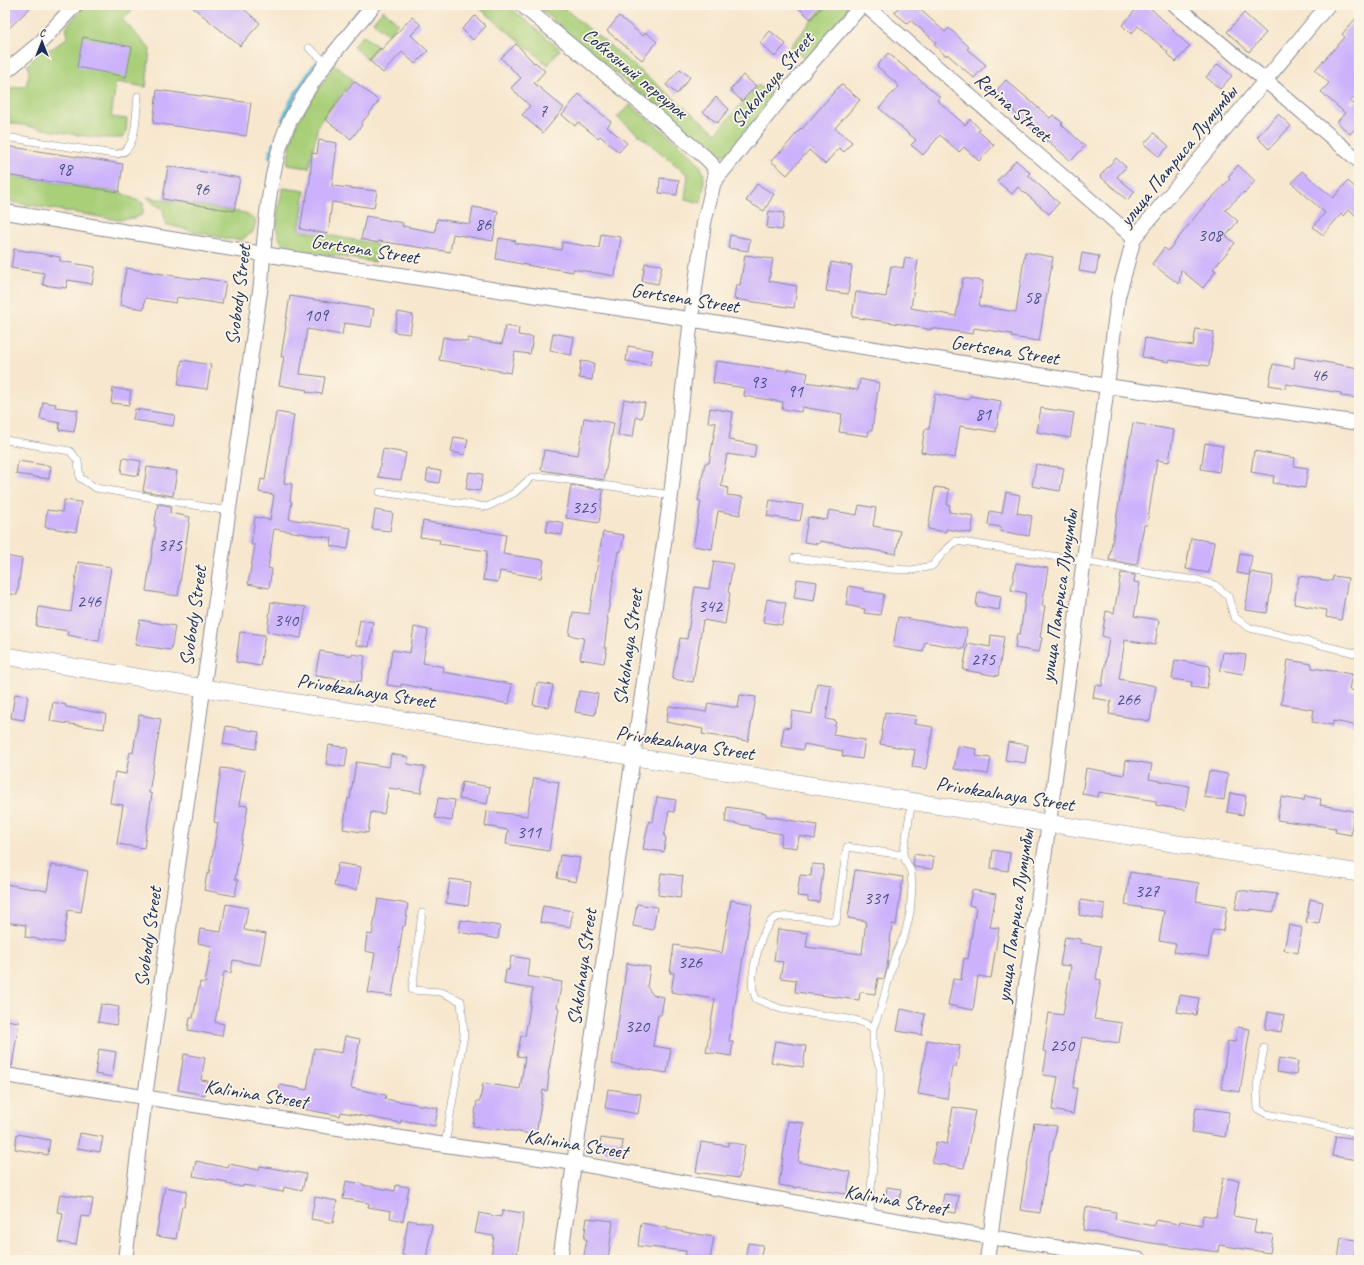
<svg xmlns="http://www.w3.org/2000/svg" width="1364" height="1265" viewBox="0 0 1364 1265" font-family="Caveat,sans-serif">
  <rect width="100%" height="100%" fill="#fcf5e5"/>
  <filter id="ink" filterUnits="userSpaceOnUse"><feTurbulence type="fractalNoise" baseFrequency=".025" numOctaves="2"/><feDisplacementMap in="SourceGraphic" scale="8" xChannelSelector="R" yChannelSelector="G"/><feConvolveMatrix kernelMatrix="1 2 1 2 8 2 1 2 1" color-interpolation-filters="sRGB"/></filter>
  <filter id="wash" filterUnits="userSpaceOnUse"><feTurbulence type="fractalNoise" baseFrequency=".012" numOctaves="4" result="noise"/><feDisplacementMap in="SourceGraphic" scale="16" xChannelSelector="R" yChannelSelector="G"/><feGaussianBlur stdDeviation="0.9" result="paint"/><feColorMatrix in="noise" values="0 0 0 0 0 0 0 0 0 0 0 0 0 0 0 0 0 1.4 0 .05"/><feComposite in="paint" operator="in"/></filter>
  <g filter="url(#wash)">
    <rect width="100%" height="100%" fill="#f7e7ce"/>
    <path fill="#a9cf79" stroke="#627f6c" d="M87,5H127L132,11L122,19L150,49L146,87L116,82L111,117L127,119L126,133L122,138C85,139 47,129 11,123C9,116 9,114 8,107C8,100 5,94 5,87L12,88L26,86L29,74L28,65L38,53L53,48L68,37L66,27L84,6Z
      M476,5H507L560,49L548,65Z
      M537,5H560L716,133L758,85L771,93L775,101L733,151C720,158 716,155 704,147L555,22Z
      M825,5H847V10L807,60L790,47Z
      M383,10L398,23L388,35L373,22Z
      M363,35L378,47L367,59L353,46Z
      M335,64L353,80L318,125L309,168L287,165L291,142L298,121Z
      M630,105C644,117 697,155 702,169C706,181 703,191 701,203L685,199L688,175L617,117Z
      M5,175L119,192L143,203V214L135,218L119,220L5,201Z
      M283,188L305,191L299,230L377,244L375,262L288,249C269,235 279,208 283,188Z
      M147,197L245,213L256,221L253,232L241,240L228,239L196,232L165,224L163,209L153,203Z"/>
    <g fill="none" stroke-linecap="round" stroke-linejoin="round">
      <path stroke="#57bad5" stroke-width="4.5" d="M329,48L364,5
        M283,120L292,100L316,63
        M270,156L274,144"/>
    </g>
    <g id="blocks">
      <path fill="#ccb2fc" d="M5,5H33L5,32Z
        M190,5H239L260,23L240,46Z
        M795,5H823L811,19Z
        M901,5H915L945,32L949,28L969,47L967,49L986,65L974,78L947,54L946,56L934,45L936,42L910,20L907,23L894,12Z
        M1140,5H1147L1174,30L1173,31L1190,46L1176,62L1167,54L1168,52L1138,26L1131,34L1122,25Z
        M1244,13L1266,33L1249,52L1227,32Z
        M1359,15V92L1350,102L1353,104L1359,98V125L1350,134L1337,122L1345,113L1321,92L1329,83L1315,70L1345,37L1342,34Z
        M475,16L486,26L473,40L462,29Z
        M619,16L643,36L646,32L657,42L642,60L607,31Z
        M412,17L421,25L411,35L428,51L415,64L402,52L383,73L369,60L380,48L381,50Z
        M770,31L786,44L775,57L760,43Z
        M83,37L132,47L126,77L77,67Z
        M516,44L534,63L535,62L545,71L534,83L564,108L543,133L522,115L530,106L511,88L521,78L501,58Z
        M888,53L940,97L937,100L965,125L970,119L980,129L978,131L994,145L979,161L964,147L959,152L940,135L923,155L911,145L916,140L879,108L899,86L877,66Z
        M1218,64L1232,76L1220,89L1206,77Z
        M680,69L690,77L677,94L666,85Z
        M743,75L756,86L742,101L730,90Z
        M1006,80L1050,118L1053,115L1063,123L1061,124L1085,146L1071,161L1047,140L1046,142L1037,133L1012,110L1014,109L995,92Z
        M354,81L379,101L361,124L362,125L351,139L325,119Z
        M841,84L860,100L835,128L852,142L844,152L839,148L825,164L809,150L787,175L771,161L780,152H781L801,128L802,129Z
        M157,90L251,103L246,136L153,123Z
        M579,94L611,122L607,127L627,143L619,152L600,136L598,138L578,122L575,126L562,115Z
        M716,97L729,109L717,123L703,112Z
        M1278,114L1291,126L1269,149L1257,137Z
        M1154,133L1169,146L1159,157L1144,144Z
        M319,140L337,143L332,186L377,191L374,208L332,202L328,234L300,229L305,200L306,201L310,180L312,153L317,154Z
        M5,146L123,164L119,192L5,175Z
        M1116,158L1126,167L1117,177L1135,192L1127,200L1100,176Z
        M1016,160L1030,173L1028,175L1059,203L1049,214L1018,187L1012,194L997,181Z
        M1238,165L1255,181L1245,193L1244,192L1225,210L1238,221L1226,236L1235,243L1213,269L1216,271L1203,288L1181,270L1179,284L1152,264L1164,248L1168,251L1203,207L1230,179L1228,177Z
        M168,166L240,178L234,211L163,199Z
        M1302,171L1333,198L1348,181L1359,191V219L1349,209L1343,216L1341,214L1323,235L1313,227L1325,213L1292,183Z
        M660,178L679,180L677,195L659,193Z
        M757,184L774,194L764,211L746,201Z
        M473,207L498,211L493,241L453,234L450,252L378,241V243L361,239L366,216L403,223L402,226L435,232L437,219L470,224Z
        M769,211L784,213L782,230L767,228Z
        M601,234L621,237L615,276L573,269V272L543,267L542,268L496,259L499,238L516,241L515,243L561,250L562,242L599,248Z
        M730,235L750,239L748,251L728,248Z
        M14,249L60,257V261L95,267L92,284L68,280L66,288L43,285L44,273L11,268Z
        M1025,252L1053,257L1039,341L1011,337L1012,334L974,328L973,334L931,328V330L915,326L852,317L856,292L886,297L891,266L903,268L905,258L918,260L911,308L956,316L963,278L983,281L979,306L1016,312Z
        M1082,253L1099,256L1096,274L1079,271Z
        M745,255L773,259L769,281L797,286L794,308L734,299L736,285H740Z
        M831,262L852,266L848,294L826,291Z
        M645,263L662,265L658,284L642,281Z
        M126,268L200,280L201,278L226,282L222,304L177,297L176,303L145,298L144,309L120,305Z
        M290,296L374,309L371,327L344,323L342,335L307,329L300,374L325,377L322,394L306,392L307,390L279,385L284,357H281L286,326H285Z
        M398,312L413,315L410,334L394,332Z
        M505,326L519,328L518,335L533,337L530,354L515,352L511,373L439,360L443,337L468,342V338L502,344Z
        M1196,329L1214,332L1209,366L1170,360L1169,362L1142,357L1145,338L1193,346Z
        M553,333L574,337L571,355L550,351Z
        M628,346L653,350L650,365L626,361Z
        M1295,357L1359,368V385L1357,398L1341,396V393L1287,384L1286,388L1269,385L1273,364L1294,368Z
        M182,360L211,365L207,389L178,385Z
        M581,361L594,363L592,380L579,378Z
        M716,361L788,371V369L808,373L806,382L858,390L860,379L879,383L872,430H869L868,436L839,432L842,414L802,407L801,412L782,409L783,402L744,396L745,388L713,383Z
        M113,388L131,391L129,405L111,403Z
        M935,394L969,400L970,396L1001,401L996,432L960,426L955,458L921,452L925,429H929Z
        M624,399L645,403L642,418L636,417L633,437L618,435Z
        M43,402L56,404L55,407L78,410L74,432L59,430L60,423L40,419Z
        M710,408L733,412L729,440L756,445L754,458L727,454L721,486L728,488L727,495L743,497L740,515L718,511L712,549L693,546L701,501H698L705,463H709L716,423L708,422Z
        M1041,408L1074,413L1070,438L1037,432Z
        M135,409L175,415L173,426L133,420Z
        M276,412L294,415L284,483L292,484L290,501L292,502L289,519L351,528L348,549L331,546L332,538L274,529L268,568L272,569L269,588L248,584L255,545H251L255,517L270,520L274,495L259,492L261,479L265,480Z
        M584,418L614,423L604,480L541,470L544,450L578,455Z
        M1133,423L1174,430L1169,462L1157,460L1147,525H1144L1137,565L1109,560Z
        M454,437L468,439L465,455L451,452Z
        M1205,443L1223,446L1219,472L1201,469Z
        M383,449L406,453L401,480L378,477Z
        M1254,451L1295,458L1294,466L1308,468L1305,488L1273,483L1274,476L1251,472Z
        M123,458L141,461L138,476L121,473Z
        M18,461L51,466L49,479L16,474Z
        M1036,464L1064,468L1060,491L1032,486Z
        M147,467L177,471L173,496L143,491Z
        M428,469L441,471L439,483L426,481Z
        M469,472L483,474L480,491L466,489Z
        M571,485L603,490L599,523L566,518Z
        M935,487L949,489L947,505H950L949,512L974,516L971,533L946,529V532L928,529Z
        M1006,492L1020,495L1017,513L1032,516L1029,536L1000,531L1001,527L988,525L990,511L1002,513Z
        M64,500L81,502L76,532L45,527L47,510L62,512Z
        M770,500L803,505L800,521L767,516Z
        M158,504L171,506L170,513L190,517L178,596L146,591L156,527L154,526Z
        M859,505L876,508L873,526L900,531L896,554L820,541L819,544L804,542L808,517L827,520L829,510L857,515Z
        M375,510L393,513L390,531L372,529Z
        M548,520L564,523L562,535L546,532Z
        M423,521L506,535L503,554L544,560L541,578L500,571L498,582L483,580L487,551L439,544L440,540L420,537Z
        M603,532L624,535L621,552L618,551L607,618L608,619L604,648H607L604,663L580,659L584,638L569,635L573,612L589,614Z
        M1191,538L1214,542L1209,573L1186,569Z
        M1240,553L1252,555L1249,575L1237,573Z
        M5,556L22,559L17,595L5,593Z
        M714,561L733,564L728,592L730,593L725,624L703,620L693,682L672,679L680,638L687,639L695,587L709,589Z
        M78,562L111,567L99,641L67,635L68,631L36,626L39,607L71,612Z
        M1016,563L1048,568L1042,606H1045L1040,637L1042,638L1039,652L1015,648L1017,634H1020L1026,593L1011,590Z
        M1251,572L1273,576L1267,613L1245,610Z
        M1121,573L1135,575L1134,582L1140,583L1134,616L1159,620L1155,645L1125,640L1119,679L1156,686L1150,721L1109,714L1111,701L1093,698L1095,685L1102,686L1109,638L1102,636L1106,611L1114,613Z
        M1299,576L1332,581L1333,576L1348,578L1341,620L1326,617L1327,610L1294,604Z
        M797,579L817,582L814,601L794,598Z
        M849,586L864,589V591L884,594L880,615L864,613L865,609L846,605Z
        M978,592L1001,596L999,610L976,606Z
        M767,599L786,603L782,625L763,622Z
        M271,602L306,607L301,638L267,632Z
        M898,617L967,629L964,649L925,642L923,652L893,647Z
        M140,620L175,626L171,650L135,645Z
        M360,620L373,622L369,647L356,645Z
        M414,627L428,630L423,663L444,667L443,672L512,684L509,704L401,684V687L387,685L392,650L410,653Z
        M240,632L265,635L260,666L236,662Z
        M991,635L1004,637L998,676L963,670L968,643L990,647Z
        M320,651L352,656V654L365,656L361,682L315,676Z
        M1223,652L1246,655L1243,674L1220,670Z
        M1175,660L1210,666L1207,689L1191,687L1192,682L1172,679Z
        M1288,660L1312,664V668L1352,674L1349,690L1359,691V726L1333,721V725L1312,722L1314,710L1281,704Z
        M537,683L553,685L549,707L533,705Z
        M817,683L831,685L826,719L836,721L833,735L865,740L862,759L842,756L843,751L804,744L803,750L781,746L784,727L790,728L792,711L812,714Z
        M579,691L598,694L595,715L575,712Z
        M15,694L28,696L24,720L11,718Z
        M740,695L756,697L748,741L702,734L703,729L666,722L669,706L706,712L708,703L738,708Z
        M53,702L66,705V707L106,714L104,729L50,721Z
        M885,712L916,716L914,724L933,727L926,769L912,767L915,750L880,744Z
        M139,715L161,719L149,793L152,794L144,848L117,844L123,805L110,803L115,772L126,774L130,752L133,753Z
        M226,726L259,732L256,749L223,744Z
        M1008,742L1028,745L1025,763L1005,760Z
        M329,745L348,748L345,767L326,764Z
        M958,746L977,749L976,756L991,758L988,774L954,769Z
        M391,754L408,757L407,764L425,767L421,793L389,788L384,814L371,812L368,833L343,829L348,798L350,799L356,762L389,767Z
        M1126,760L1152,764L1149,779L1189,786L1185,810L1156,805V801L1099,792L1098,797L1082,794L1086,768L1124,775Z
        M221,768L245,771L239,805L248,806L235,879L238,880L235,896L204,890L207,874H209L218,823L214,822Z
        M1209,771L1228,774L1224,800L1204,797Z
        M534,778L559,782L549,851L506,844L508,830L485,826L487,811L527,816Z
        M462,782L490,787L487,804L459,799Z
        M1230,793L1246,796L1243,815L1227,812Z
        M1305,796L1321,799L1320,805L1354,811L1351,835L1335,832L1336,828L1277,820L1281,797L1304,801Z
        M657,797L676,800L674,812L669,811L664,837H666L664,852L643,849L649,821L653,822Z
        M438,798L455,800L452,821L435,818Z
        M727,807L766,813V816L817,825L815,839L799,836L797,848L780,846L782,834L750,828V826L725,822Z
        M993,850L1010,853L1008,871L991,868Z
        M914,854L934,857L932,869L914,867L913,864Z
        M560,855L580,858L576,882L557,878Z
        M338,863L361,867L357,890L334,886Z
        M812,864L824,865L819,902L808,901V897L797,896L800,875L811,876Z
        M51,865L88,871L81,912L68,910L63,943L25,937L26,925L5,922V884L47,891Z
        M855,870L903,877L896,925L892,924L887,968L884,979L878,978L875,994L860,992L859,1000L795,992L796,980L780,978L783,962L774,961L778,929L808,933L806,947L862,954L866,921L848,918Z
        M1130,872L1199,883L1196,901L1227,906L1223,931L1213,930L1208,957L1174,952L1176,944L1159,941L1164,911L1125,905Z
        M661,873L683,876L680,898L658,895Z
        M450,879L471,882L468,906L446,903Z
        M972,890L996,894L990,927L999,928L991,978L978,976L973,1010L948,1005L953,979L961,980L964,958L968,959L976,907L969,905Z
        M1239,890L1261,893V892L1277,894L1274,912L1251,909V911L1235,909Z
        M378,899L408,904L405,926H403L392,996L368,993L375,953L365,951L367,934L372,935Z
        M1310,899L1323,902L1319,924L1306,922Z
        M731,900L752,904L729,1041L733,1042L731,1056L706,1052L715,999L671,992L674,973H670L674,945L722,953Z
        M1081,900L1105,904L1102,919L1079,915Z
        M226,904L248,908L244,930L266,934L260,965L233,960L231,973L224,972L215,1022L224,1024L222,1036L188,1030L190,1018H193L200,982L205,983L212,946L198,943L200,929L221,932Z
        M637,904L657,907L653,930L633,926Z
        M543,906L573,911L570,927L540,922Z
        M461,920L500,926L498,939L459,932Z
        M1289,925L1302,928L1298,953L1284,950Z
        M1065,937L1081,939L1080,943L1101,946L1096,979L1101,980L1094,1019L1122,1023L1119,1043L1082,1037L1073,1088H1077L1073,1114L1052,1110L1058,1077L1043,1075L1047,1052L1043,1051L1049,1013L1063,1015L1071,966L1060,965Z
        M511,956L529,959L527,976L562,982L557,1007L559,1008L548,1075H549L547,1091L543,1090L536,1135L497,1128V1130L473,1126L477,1101H480L483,1083L520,1089L525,1057L517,1056L521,1036H525L533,989L504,984L506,970H509Z
        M627,963L650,967L647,987L653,995L664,997L661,1015H658L653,1046L671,1049L667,1073L612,1064Z
        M1180,995L1199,998L1196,1015L1177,1012Z
        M101,1004L119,1007L116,1025L98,1022Z
        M901,1009L925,1014L922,1035L897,1031Z
        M1268,1012L1284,1015L1281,1032L1265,1029Z
        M5,1020L19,1022L12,1066L5,1065Z
        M1238,1027L1250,1029L1240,1092L1221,1089L1228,1041L1235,1042Z
        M345,1036L360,1039L351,1088L386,1095L385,1099L438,1108L435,1126L401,1120V1123L341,1112L340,1116L277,1104L280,1085L307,1090L314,1048L342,1053Z
        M927,1040L960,1046L956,1067H952L947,1099L918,1094Z
        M775,1041L806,1046L803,1067L771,1062Z
        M99,1049L116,1052L112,1077L95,1074Z
        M184,1054L205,1058L201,1080L208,1081L205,1095L178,1090Z
        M1279,1058L1298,1061L1296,1075L1277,1072Z
        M608,1089L641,1094L638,1114L605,1108Z
        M953,1107L975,1111L964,1168L932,1163L936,1142L947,1144Z
        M1196,1107L1229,1112L1225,1137L1192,1132Z
        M788,1121L804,1123L798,1162H802V1163L851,1172L847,1194L798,1187L797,1188L779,1185Z
        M1034,1123L1057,1126L1052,1150H1050L1040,1213L1020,1210Z
        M80,1133L103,1137L100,1152L77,1148Z
        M17,1134L50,1140L48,1155L15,1149Z
        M1336,1136L1359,1139V1160L1332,1156Z
        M601,1138L623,1141L621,1155L599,1151Z
        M701,1142L728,1146V1142L745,1145L739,1178L696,1172Z
        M196,1161L228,1168L229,1164L259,1170L260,1166L306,1174L302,1191L284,1187L283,1192L243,1185V1187L226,1184L227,1182L193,1176Z
        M1223,1178L1239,1180L1233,1216L1256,1220L1254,1232L1273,1235L1270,1253L1219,1245L1218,1252L1151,1243L1083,1230L1086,1207L1116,1212L1115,1219L1154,1226L1155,1220L1179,1224L1180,1221L1202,1225L1203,1215L1216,1217Z
        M346,1181L363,1184V1185L395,1191L396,1185L409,1187L403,1221L390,1218L391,1211L368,1207L369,1203L343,1199Z
        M165,1187L187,1191L184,1206H182L176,1239L156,1236Z
        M887,1187L901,1189L899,1204L885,1201Z
        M60,1194L93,1199L90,1217L81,1216L76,1245L58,1242L63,1213L57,1212Z
        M944,1194L959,1196L956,1213L941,1211Z
        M315,1197L337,1201L333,1223L311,1219Z
        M503,1210L524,1213L516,1260H504L491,1258L494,1236L475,1233L479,1213L501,1217Z
        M587,1218L613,1221L608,1260H583L587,1239H584Z
        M408,1220L432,1224L426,1259L402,1255Z
        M641,1223L668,1228L667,1229L714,1237L710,1260H685L686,1251L638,1246Z
        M1341,1238L1357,1240L1353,1260H1338Z
        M748,1243L763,1245L760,1260H745Z"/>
    </g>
  </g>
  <g filter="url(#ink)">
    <use href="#blocks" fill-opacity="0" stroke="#898b96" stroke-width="1"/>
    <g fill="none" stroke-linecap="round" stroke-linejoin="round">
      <g stroke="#898b96" stroke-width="8">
        <path id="service" d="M309,48L327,63
          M5,137L114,154C118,154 123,154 126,150C137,140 136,110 138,96
          M5,440L70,451L78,461L80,478L96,488L228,511
          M380,492L487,507L514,493L532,477H548L671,495
          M794,558L887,569L912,570L932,566L943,553L956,541L1084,561L1174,577L1198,580L1215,585L1228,596L1234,617L1250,628L1359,654
          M903,855L912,801
          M422,913L412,990L441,992L461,1001L464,1035L445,1145
          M1264,1048L1257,1086L1258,1109L1267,1114L1359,1133
          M870,1215L871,1188L880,1092V1068L873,1047V1028L864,1023L855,1020L781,1009L756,999C755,996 754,993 753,990C750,975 761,926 775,918C786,913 824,920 836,922L847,847L903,855L911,872L912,887L910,913L905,934L895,956L881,1008L873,1028"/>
      </g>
      <g stroke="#898b96" stroke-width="16">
        <path id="minor" d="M522,5L705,157L711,163L714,168L715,177L704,223L691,319L671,495L560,1260
          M865,5L1134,238
          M1175,5L1266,81L1359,161
          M5,72L40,43L75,5
          M714,182L791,86L862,5
          M5,212L263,254L701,321L1107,386L1359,423
          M5,1075L445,1145L575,1163L990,1237L1140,1260
          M125,1260L145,1097L261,284C264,238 268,181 283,137C299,93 343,41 374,5
          M987,1260L1049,823L1107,386L1118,297L1134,238L1328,5"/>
      </g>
      <g stroke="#898b96" stroke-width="18">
        <path id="tertiary" d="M5,656L1359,873"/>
      </g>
      <use href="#service" stroke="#fff" stroke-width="7"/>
      <use href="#minor" stroke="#fff" stroke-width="14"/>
      <use href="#tertiary" stroke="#fff" stroke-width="17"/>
    </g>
  </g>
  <g text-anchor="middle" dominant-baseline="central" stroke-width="3.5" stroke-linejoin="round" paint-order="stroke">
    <g font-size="18" fill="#475086">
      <text x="543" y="111">7</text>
      <text x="64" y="169">98</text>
      <text x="201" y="189">96</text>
      <text x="483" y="224">86</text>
      <text x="1210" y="235">308</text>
      <text x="1032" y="297">58</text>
      <text x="316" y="315">109</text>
      <text x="1319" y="375">46</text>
      <text x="758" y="382">93</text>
      <text x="795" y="391">91</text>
      <text x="983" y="414">81</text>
      <text x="584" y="507">325</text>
      <text x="170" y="545">375</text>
      <text x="89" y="601">246</text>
      <text x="710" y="606">342</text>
      <text x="286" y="620">340</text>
      <text x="983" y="659">275</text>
      <text x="1128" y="699">266</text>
      <text x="529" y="832">311</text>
      <text x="1147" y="891">327</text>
      <text x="876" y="898">331</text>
      <text x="690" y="962">326</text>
      <text x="637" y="1026">320</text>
      <text x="1062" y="1045">250</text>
    </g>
    <g font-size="20" fill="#1b2f5e" stroke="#fcf5e5">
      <text transform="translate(635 73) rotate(40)">Совхозный переулок</text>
      <text transform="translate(772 80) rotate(-50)">Shkolnaya Street</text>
      <text transform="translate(1013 107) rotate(41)">Repina Street</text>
      <text transform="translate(1178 156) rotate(-51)">улица Патриса Лумумбы</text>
      <text transform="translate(365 249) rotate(9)">Gertsena Street</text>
      <text transform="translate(238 295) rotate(-83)">Svobody Street</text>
      <text transform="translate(685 298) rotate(9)">Gertsena Street</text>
      <text transform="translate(1005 350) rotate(9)">Gertsena Street</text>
      <text transform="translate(1059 596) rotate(-82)">улица Патриса Лумумбы</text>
      <text transform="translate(193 616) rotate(-82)">Svobody Street</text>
      <text transform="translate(628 647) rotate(-82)">Shkolnaya Street</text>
      <text transform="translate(366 691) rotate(9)">Privokzalnaya Street</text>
      <text transform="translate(685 743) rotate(9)">Privokzalnaya Street</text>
      <text transform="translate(1005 794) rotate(9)">Privokzalnaya Street</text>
      <text transform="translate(1015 916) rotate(-82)">улица Патриса Лумумбы</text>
      <text transform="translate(148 937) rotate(-82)">Svobody Street</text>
      <text transform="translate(582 967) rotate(-82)">Shkolnaya Street</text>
      <text transform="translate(256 1094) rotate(9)">Kalinina Street</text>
      <text transform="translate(576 1144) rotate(9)">Kalinina Street</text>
      <text transform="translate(896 1200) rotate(10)">Kalinina Street</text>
    </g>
  </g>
  <rect width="1364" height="1265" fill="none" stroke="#fcf5e5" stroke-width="20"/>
  <g transform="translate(42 42)" stroke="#fcf5e5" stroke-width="3" paint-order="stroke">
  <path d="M0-3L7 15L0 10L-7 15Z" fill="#1b2f5e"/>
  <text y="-6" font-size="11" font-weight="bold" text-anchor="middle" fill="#1b2f5e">С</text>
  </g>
</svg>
